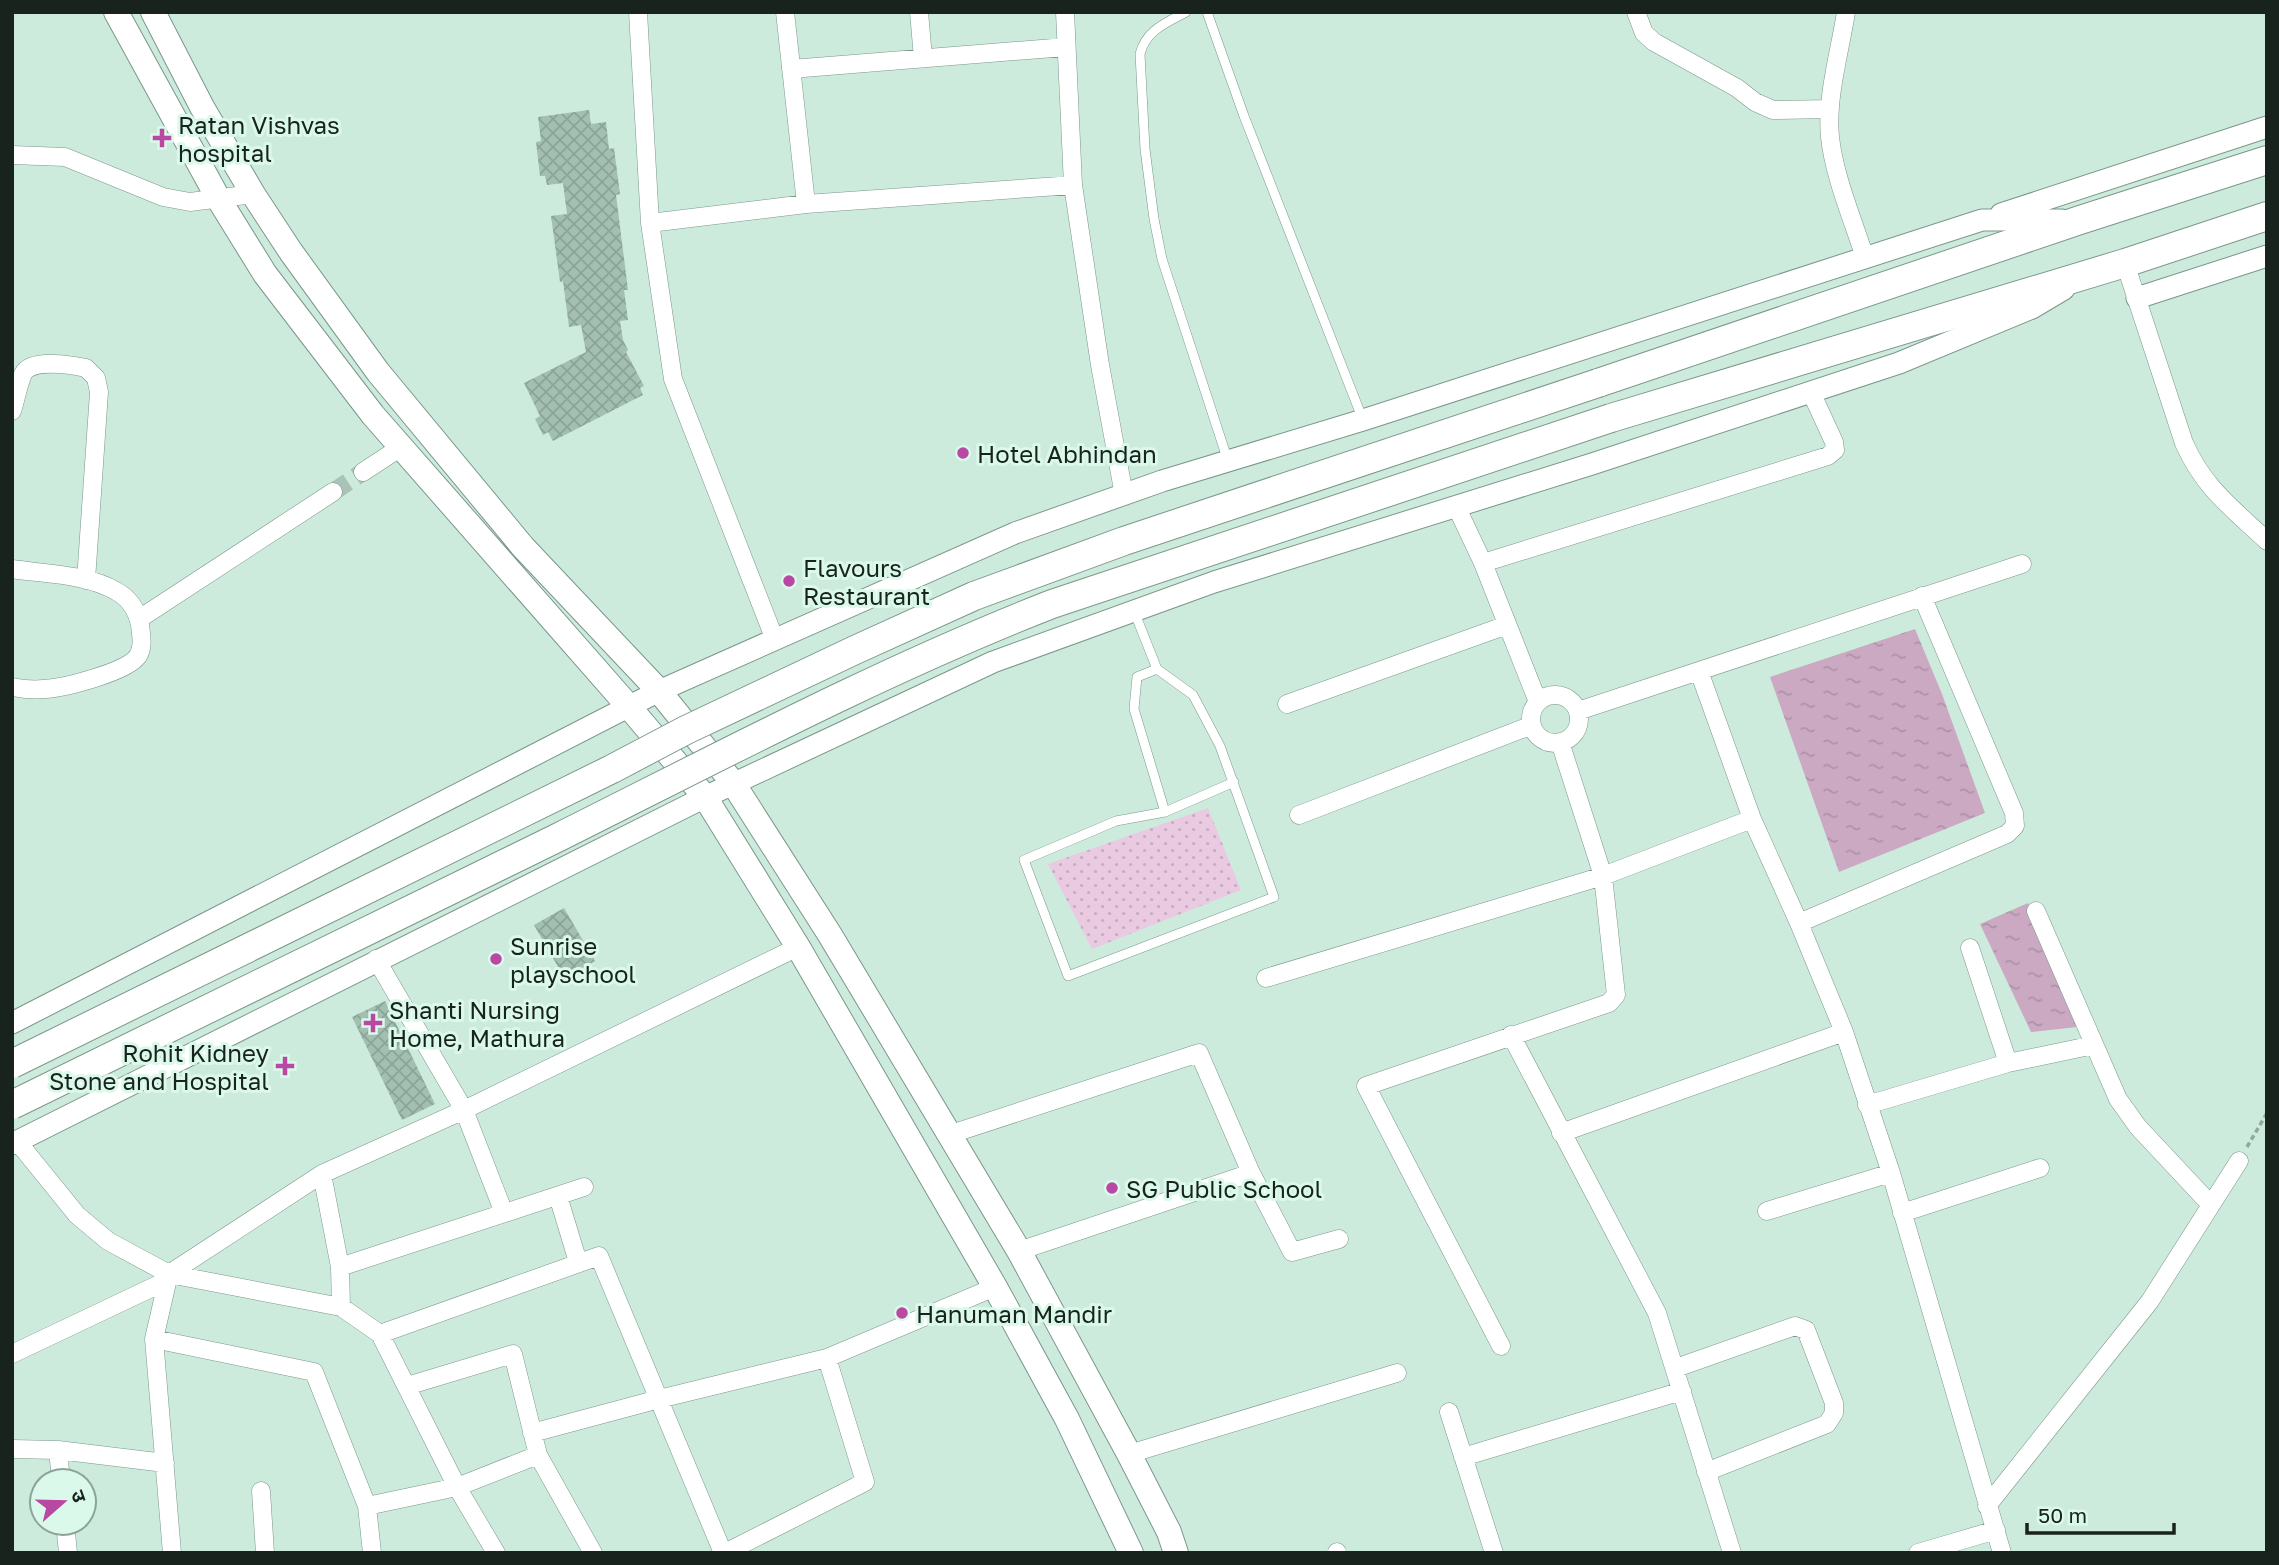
<svg xmlns="http://www.w3.org/2000/svg" width="2279" height="1565" viewBox="0 0 2279 1565" font-family="'Golos Text','Noto Sans Devanagari',sans-serif">
  <defs>
    <pattern id="park-dots" width="8" height="8" patternUnits="userSpaceOnUse" patternTransform="scale(1.75)"><rect width="8" height="8" fill="#e9cae1"/><path d="M2 2h.1M6 6h.1" fill="none" stroke="#c7adc1" stroke-width="1.8" stroke-linecap="round"/></pattern>
    <pattern id="water-ripples" width="26" height="14" patternUnits="userSpaceOnUse" patternTransform="scale(1.75)"><rect width="26" height="14" fill="#cca9c3"/><path d="M2 4q2-2 4 0t4 0M15 11q2-2 4 0t4 0" fill="none" stroke="#ae91a7"/></pattern>
    <pattern id="building-cross-hatch" width="8" height="8" patternUnits="userSpaceOnUse" patternTransform="scale(1.75)"><rect width="8" height="8" fill="#a2bfb1"/><path d="M0 0l8 8M0 8l8-8" fill="none" stroke="#8ba498"/></pattern>
  </defs>
  <rect width="100%" height="100%" fill="#cdebdd"/>
  <path fill="url(#park-dots)" d="M1208,808L1241,890L1092,949L1048,864Z"/>
  <path fill="url(#water-ripples)" d="M1915,629L1942,694L1985,813L1839,872L1770,677Z
    M2028,903L2047,942L2077,1027L2031,1032L1980,924Z"/>
  <path fill="url(#building-cross-hatch)" d="M589,110L591,124L606,122L609,149L614,148L620,194L616,195L628,290H624L628,320L620,321L623,340L628,350L626,352L644,386L640,388L643,395L553,441L548,432L543,435L535,419L540,416L524,383L586,352L581,325L569,327L563,281L560,282L551,216L567,214L563,183L547,185L545,176H540L536,142L541,141L538,117Z
    M564,908L595,961L565,979L534,925Z
    M385,1001L435,1104L402,1120L352,1017Z"/>
  <g fill="none" stroke-linecap="round" stroke-linejoin="round">
    <path stroke="#a9c3b7" stroke-width="18" stroke-dasharray="18 9" stroke-linecap="butt" d="M333,492L363,472"/>
    <g stroke="#7b978b" stroke-width="10">
      <path id="service" d="M1186,12C1166,23 1146,30 1140,54L1145,149L1154,219L1162,259L1228,461
        M1207,12L1244,116L1363,420
        M1134,611L1157,669L1193,695L1220,746L1274,897L1068,976L1024,860L1116,821L1165,812L1234,782
        M1157,669L1137,677L1134,709L1165,812"/>
    </g>
    <g stroke="#7b978b" stroke-width="19">
      <path id="minor" d="M638,12L650,223
        M785,12L806,204
        M919,12L923,58
        M1065,12L1073,185L1100,365L1124,495
        M1636,12L1644,33L1654,42L1737,88L1755,102L1773,110L1830,109
        M1846,12C1840,51 1826,98 1830,137C1834,176 1853,220 1865,258
        M791,69L1066,47
        M12,155L65,157L163,197L190,202L253,194
        M2125,263L2184,443C2204,488 2232,508 2267,541
        M12,411C16,399 18,385 23,374C31,358 72,365 86,368L96,378L99,392L86,580
        M363,472L401,447
        M1456,506L1483,563L1538,702
        M1483,563L1828,456L1835,450L1834,442L1811,392
        M12,569C45,574 87,574 116,591C129,598 137,610 140,625C141,635 144,646 138,656C127,672 64,688 44,689C34,690 22,689 12,687
        M139,619L333,492
        M775,640L673,379L650,223L806,204L1073,185
        M1699,671L1752,819L1799,923L2007,834L2015,826L2014,813L1922,596
        M1531 719a24 24 0 1 1 48 0a24 24 0 1 1-48 0Z
        M1287,704L1507,625
        M1578,711L2022,564
        M1299,815L1532,725
        M2036,911L2118,1099L2138,1127L2211,1205
        M1799,923L1844,1032L1891,1173L2002,1553
        M1970,948L2008,1063
        M376,959L464,1110L504,1213
        M1266,978L1603,876L1752,819
        M1511,1035L1657,1313L1732,1553
        M1867,1105L2008,1063L2094,1045
        M1561,1133L1844,1032
        M948,1135L1199,1053L1251,1173L1019,1251
        M17,1141L77,1215L108,1241L169,1274L341,1307L380,1334L457,1487L496,1553
        M1251,1173L1292,1252L1339,1239
        M322,1174L340,1267L341,1307
        M558,1196L578,1262
        M1767,1211L1891,1173
        M1902,1213L2040,1168
        M340,1267L584,1187
        M380,1334L599,1256L723,1553
        M154,1339L314,1372L367,1506L372,1553
        M1501,1346L1366,1086L1609,1003L1616,995L1603,876L1560,742
        M12,1354L168,1280
        M1676,1368L1795,1326L1806,1330L1834,1403V1413L1827,1424L1706,1472
        M407,1386L513,1354L538,1455L593,1553
        M1449,1412L1494,1553
        M532,1433L659,1399L827,1358L995,1287
        M12,1449L58,1450L61,1481
        M58,1450L165,1463
        M1129,1454L1397,1373
        M1463,1457L1682,1391
        M261,1491L265,1553
        M367,1506L457,1487L538,1455
        M1987,1506L2150,1301L2239,1161
        M65,1523L68,1553
        M1337,1552V1553
        M172,1553L154,1339L169,1274L322,1174L464,1110L798,947
        M725,1553L865,1482L827,1358
        M1918,1553L1996,1530"/>
    </g>
    <g stroke="#7b978b" stroke-width="23">
      <path id="tertiary" d="M2001,214L2267,127
        M2137,298L2267,256
        M12,1023L659,691L1015,533L1162,481L1363,420L1982,220H2062
        M12,1144L705,797L993,662L1214,582L1592,464L1899,363L2032,308L2064,289"/>
    </g>
    <g stroke="#7b978b" stroke-width="26">
      <path id="secondary" d="M116,12L218,198L265,274L373,415L630,708L705,797L798,947L995,1287L1067,1419L1131,1553
        M153,12L202,107L253,194L291,252L378,372L523,547L659,691L733,783L830,935L1019,1251L1129,1454L1169,1532L1176,1553"/>
    </g>
    <g stroke="#7b978b" stroke-width="30">
      <path id="trunk" d="M1598,383L2080,220L2267,160
        M1611,418L2125,263L2267,216"/>
    </g>
    <path stroke="#90a89d" stroke-width="3.5" stroke-dasharray="5 3.5" stroke-linecap="butt" d="M2247,1147L2267,1113"/>
    <use href="#service" stroke="#fff" stroke-width="9"/>
    <use href="#minor" stroke="#fff" stroke-width="18"/>
    <use href="#tertiary" stroke="#fff" stroke-width="21"/>
    <use href="#secondary" stroke="#fff" stroke-width="24"/>
    <use href="#trunk" stroke="#fff" stroke-width="28"/>
    <g stroke="#7b978b" stroke-width="30" stroke-linecap="butt">
      <path id="trunk-bridge" d="M12,1064L612,769L686,730L855,650L974,596L1124,541L1598,383
        M12,1105C194,1016 377,928 559,837C721,756 883,670 1052,604L1611,418"/>
    </g>
    <use href="#trunk-bridge" stroke="#fff" stroke-width="28"/>
  </g>
  <g fill="#b948a3" stroke="#dbf9eb" stroke-width="2.5">
    <path d="M158.5 127.5h7v7h7v7h-7v7h-7v-7h-7v-7h7z"/>
    <circle cx="963" cy="453" r="7"/>
    <circle cx="789" cy="581" r="7"/>
    <circle cx="496" cy="959" r="7"/>
    <path d="M369.5 1012.5h7v7h7v7h-7v7h-7v-7h-7v-7h7z"/>
    <path d="M281.5 1055.5h7v7h7v7h-7v7h-7v-7h-7v-7h7z"/>
    <circle cx="1112" cy="1188" r="7"/>
    <circle cx="902" cy="1313" r="7"/>
  </g>
  <g text-anchor="middle" dominant-baseline="central" stroke-width="6" stroke-linejoin="round" paint-order="stroke">
    <g font-size="24" fill="#18231e" stroke="#dbf9eb" text-anchor="start">
      <text x="178" y="124">Ratan Vishvas<tspan x="178" dy="28">hospital</tspan></text>
      <text x="977" y="453">Hotel Abhindan</text>
      <text x="803" y="567">Flavours<tspan x="803" dy="28">Restaurant</tspan></text>
      <text x="510" y="945">Sunrise<tspan x="510" dy="28">playschool</tspan></text>
      <text x="389" y="1009">Shanti Nursing<tspan x="389" dy="28">Home, Mathura</tspan></text>
      <text x="269" y="1052" text-anchor="end">Rohit Kidney<tspan x="269" dy="28">Stone and Hospital</tspan></text>
      <text x="1126" y="1188">SG Public School</text>
      <text x="916" y="1313">Hanuman Mandir</text>
    </g>
  </g>
  <rect width="2279" height="1565" fill="none" stroke="#18231e" stroke-width="28"/>
  <g transform="translate(63 1502) rotate(70)"><circle r="33" fill="#dbf9eb" stroke="#8da399" stroke-width="2"/>
  <path d="M0-5L12 26L0 18L-12 26Z" fill="#b948a3"/>
  <text y="-10" font-size="19" font-weight="bold" text-anchor="middle" fill="#18231e">उ</text>
  </g>
  <path d="M2027 1523v10h147v-10" fill="none" stroke="#18231e" stroke-width="3.5"/>
  <text x="2038" y="1523" font-size="21" fill="#18231e" stroke="#dbf9eb" stroke-width="5" paint-order="stroke">50 m</text>
</svg>
